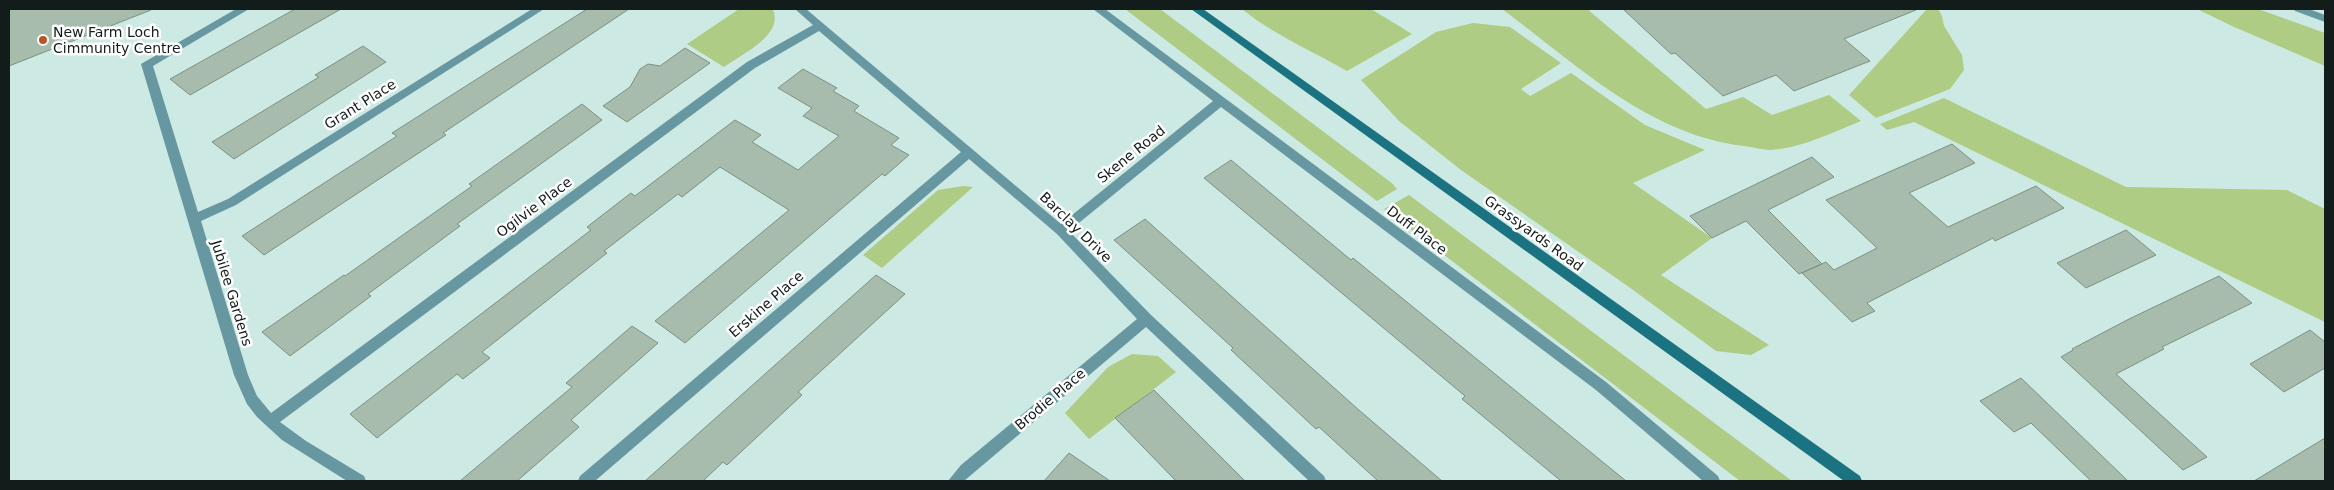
<svg xmlns="http://www.w3.org/2000/svg" width="2334" height="490" viewBox="0 0 2334 490" font-family="'DejaVu Sans',sans-serif">
  <rect width="100%" height="100%" fill="#cce9e3"/>
  <path fill="#aecc84" d="M739,9L773,10C784,35 741,55 724,67L687,44Z
    M1125,9H1160L1393,184L1397,189L1377,201Z
    M1242,9H1371L1412,34L1347,71C1312,51 1272,34 1242,9Z
    M1502,9H1587L1706,109L1743,97L1772,115L1829,95L1861,121C1833,132 1802,148 1771,150C1762,150 1753,147 1744,146C1649,135 1576,64 1502,9Z
    M1927,9H1938L1942,16L1944,26L1962,55L1964,70L1950,89L1876,118L1849,95Z
    M2197,9H2258L2325,33V66L2232,26Z
    M1473,23L1510,27L1561,63L1521,89L1530,96L1571,73L1645,125L1705,150L1633,183L1712,238L1661,275L1769,345L1751,355L1716,351L1629,287L1461,170L1399,121L1361,80L1436,32Z
    M1944,98L2126,187L2287,190L2325,209V322L1914,122L1887,130L1880,124Z
    M963,186L973,187L882,268L863,255L938,190Z
    M1409,195L1792,481H1740L1384,209Z
    M1132,354L1158,356L1176,372L1089,439L1065,413L1108,367Z"/>
  <path fill="#a7bcad" stroke="#7d9183" d="M9,9H151V10L9,66Z
    M295,9H341L190,95L170,79Z
    M587,9H629L443,133L446,135L264,255L242,236L397,136L392,133Z
    M1623,9H1916V10L1844,39L1870,61L1794,91L1776,75L1723,96L1675,53L1671,54Z
    M363,46L386,62L234,159L212,142L319,77L315,75Z
    M685,48L710,63L627,122L603,106L630,87L640,69L648,64L660,66Z
    M803,69L837,88L833,91L859,106L854,111L899,138L891,145L909,155L885,176L882,174L685,343L655,321L789,210L720,167L682,197L678,194L604,251L607,253L482,352L490,358L463,379L457,374L377,438L350,414L591,230L587,227L631,193L635,196L735,120L761,135L752,142L798,170L839,136L803,116L812,108L778,88Z
    M582,104L602,120L457,224L460,226L368,294L371,296L290,356L262,332L344,275L345,276L472,186L469,184Z
    M1952,144L1975,163L1909,193L1948,227L2036,186L2064,208L1995,241L1993,238L1867,303L1875,311L1852,322L1802,273L1826,262L1834,270L1877,248L1826,200Z
    M1812,157L1834,177L1768,210L1822,264L1799,274L1746,221L1712,238L1690,216Z
    M1231,160L1351,260L1353,258L1626,481H1561L1462,399L1465,396L1204,178Z
    M1145,219L1360,411L1442,481H1378L1319,427L1316,429L1231,350L1233,348L1114,240Z
    M2126,230L2156,255L2086,288L2057,263Z
    M876,275L905,294L798,392L802,395L727,465L723,462L703,481H645Z
    M2219,276L2252,303L2162,347L2164,349L2116,374L2207,457L2183,470L2061,357L2073,350L2072,349L2129,319Z
    M632,326L658,343L571,420L579,427L517,481H460L572,387L566,383Z
    M2310,330L2325,342V368L2284,392L2250,364Z
    M2021,378L2128,481H2091L2031,423L2014,432L1980,401Z
    M1154,390L1245,481H1176L1115,418Z
    M2325,438V481H2254Z
    M1069,453L1110,481H1044Z"/>
  <g fill="none" stroke-linecap="round" stroke-linejoin="round">
    <path fill="#6797a1" fill-rule="evenodd" d="M236,9H249L153,66L198,212L228,199L532,9H544L236,205L201,221L248,375L257,396L271,413L747,62L813,25L795,9H806L1061,224L1213,101L1093,9H1105L1606,382L1718,476L1720,481H1703L1596,390L1221,107L1069,231L1151,315L1324,476L1326,481H1309L1146,327L964,481H948L961,465L1137,319L1057,234L969,159L595,481H578L580,476L961,152L819,31L755,68L280,422L306,441L364,476L366,481H347L282,440L257,417L247,404L234,375L141,64Z
      M2294,9H2309L2325,15V22L2295,11Z"/>
    <path fill="#1b7381" fill-rule="evenodd" d="M1191,9H1203L1860,476L1862,481H1844Z"/>
  </g>
  <circle fill="#bb5528" stroke="#fff" stroke-width="2" cx="43" cy="40" r="5"/>
  <g text-anchor="middle" dominant-baseline="central" stroke-width="5" stroke-linejoin="round" paint-order="stroke">
    <g font-size="14" fill="#121c1b" stroke="#fff" text-anchor="start">
      <text x="53" y="32">New Farm Loch<tspan x="53" dy="16">Cimmunity Centre</tspan></text>
    </g>
    <g font-size="14" fill="#121c1b" stroke="#fff">
      <text transform="translate(360 104) rotate(-32)">Grant Place</text>
      <text transform="translate(1131 154) rotate(-39)">Skene Road</text>
      <text transform="translate(534 207) rotate(-37)">Ogilvie Place</text>
      <text transform="translate(1076 227) rotate(44)">Barclay Drive</text>
      <text transform="translate(1417 230) rotate(37)">Duff Place</text>
      <text transform="translate(1534 233) rotate(36)">Grassyards Road</text>
      <text transform="translate(232 293) rotate(73)">Jubilee Gardens</text>
      <text transform="translate(766 304) rotate(-41)">Erskine Place</text>
      <text transform="translate(1050 399) rotate(-40)">Brodie Place</text>
    </g>
  </g>
  <rect width="2334" height="490" fill="none" stroke="#121c1b" stroke-width="20"/>
</svg>
